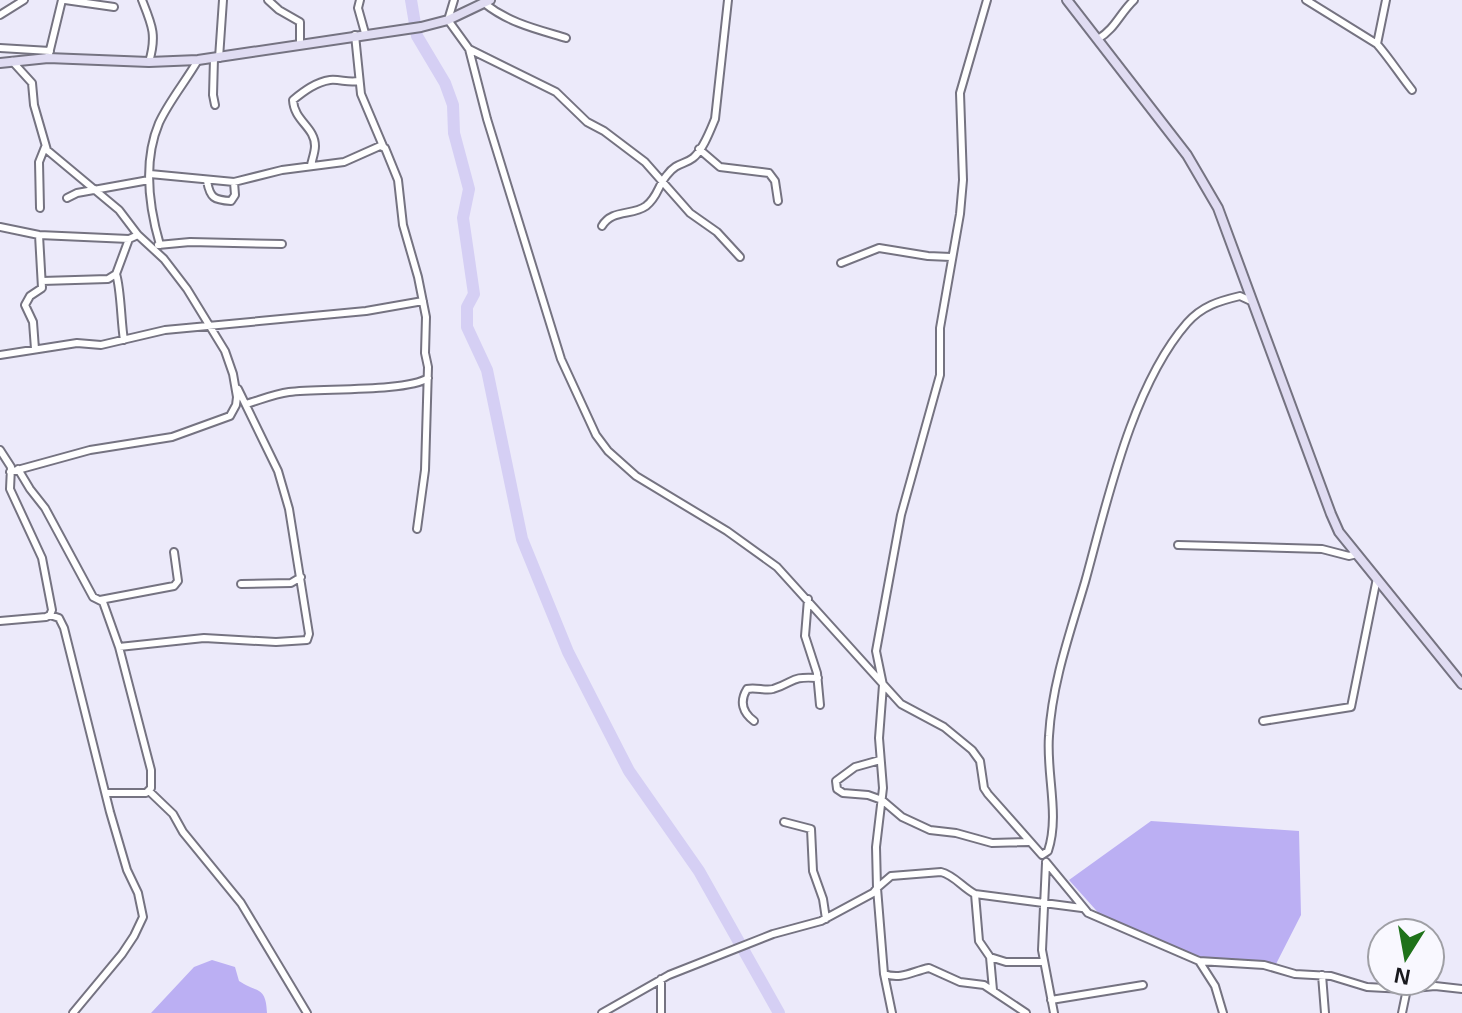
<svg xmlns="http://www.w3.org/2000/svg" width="1462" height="1013" viewBox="0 0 1462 1013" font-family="Arial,sans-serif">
  <rect width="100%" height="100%" fill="#eceafa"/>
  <path fill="#bbaff3" d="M1151,821L1299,831L1301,915L1276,964L1198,957L1103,918L1069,880Z
    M212,960L235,967L239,981C257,993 266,986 267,1013H151L194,967Z"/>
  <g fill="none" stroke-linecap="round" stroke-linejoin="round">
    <path stroke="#d5cff4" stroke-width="12" d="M411,0L417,36L445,83L453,105L454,133L469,189L463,218L474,294L467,307V327L487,370L522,539L568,652L629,771L699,871L779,1013"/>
    <g stroke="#757381" stroke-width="10">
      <path id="street" d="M65,0L114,7
        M142,0C152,25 157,35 149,62
        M268,0L279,10L300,22V44
        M360,0L358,8L365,33
        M454,0L448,20L469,49L487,119L561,359L596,435L608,451L636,476L727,531L777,567L901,704L944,727L972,750L980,761L984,788L988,794L1042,855L1048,851C1060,815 1046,774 1049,736C1052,683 1070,633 1085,582C1107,502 1132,386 1187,323C1202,306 1219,301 1240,296L1253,302
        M1306,0L1377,44
        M1386,0L1377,44C1390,59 1400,75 1412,90
        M484,3C509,23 536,29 566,38
        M0,15L24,0
        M355,35L361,94L383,146
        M1098,39C1115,29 1120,13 1134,0
        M0,48L50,51
        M469,49L556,92L587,122L604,131L645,162L690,213L717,232L740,257
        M48,58L62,0
        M214,58L213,95L215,105
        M219,58L223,0
        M699,149L720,167L769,173L775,181L778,201
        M311,165C312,160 315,152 315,146C315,127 294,121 293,100C304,91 316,82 330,80C340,79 348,83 358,81
        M150,174L234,182L282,170L344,162L380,146L385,148L398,180L403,225L418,277L426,317L425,353L428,367L425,470L417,529
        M207,181C210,198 214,200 231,201L235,195L234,182
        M67,198L77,193L149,180
        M40,208L39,162L45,147
        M602,226C612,209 632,216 646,206C658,197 658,185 667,175C677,162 684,165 693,158C703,150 710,131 715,119L728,0
        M0,227L39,235L129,239L138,235
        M158,245L190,242L282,244
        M160,245C149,207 143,161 159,123C169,101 186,81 198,60
        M841,263L879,248L928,256L951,257
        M116,274C121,289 121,323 124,340
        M42,281L108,279L116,274L129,239
        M35,349L33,322L25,305L30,296L42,288L39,235
        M0,355L77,343L101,345L165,330L366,311L423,301
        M246,404C260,400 274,394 289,392C319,388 407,392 428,378
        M0,450L11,467L10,489L42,558L52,610L50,615L46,617L0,621
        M18,469L30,489L45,508L93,597L103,602L119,647L204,638L276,642L307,640L309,634L289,509L278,471L238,389
        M10,472L90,450L172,437L230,416L236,405L237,397L233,374L225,351L187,289L164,259L138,235L119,210L47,150L34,105L32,83L12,61
        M1178,545L1322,549L1349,556L1357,554
        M241,584L291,583L301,577
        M808,599L805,636L817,673L820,705
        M100,600L174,586L178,581L174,552
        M50,615L59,618L64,628L110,812L127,870L138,893L143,917L134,936L122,954L73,1013
        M754,721C743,713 739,702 747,689C756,687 765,691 773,689C796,682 789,676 818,678
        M1263,721L1351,707L1377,578
        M880,760L855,767L836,781L837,789L843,793L868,795L882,800L902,817L930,830L956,833L992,843L1029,842
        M149,791L173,814L183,832L241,903L307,1013
        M107,793H146L151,788V770L119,647
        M784,822L811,829L813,871L823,899L826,919
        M1046,862L1088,913L1199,961L1264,965L1295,974L1331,976L1367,987L1404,989L1435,986L1462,989
        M1046,863L1042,950L1054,1013
        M975,894L979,941L990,957L993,990
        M990,957L1006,962H1044
        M1199,961L1215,986L1223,1013
        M884,974C902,980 913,971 929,968L960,982L984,985L1026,1013
        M1322,975L1325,1013
        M661,979V1013
        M1051,1000L1143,985
        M602,1013L669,975L773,934L821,921L873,893L877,888L876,847L883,788L879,738L883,685L876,651L901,515L940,375V328L960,214L963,180L960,93L987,0
        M892,1013L884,974L877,888L891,876L941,872C954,875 963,888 975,894L1082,908
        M1402,1013L1407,989"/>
    </g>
    <g stroke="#757381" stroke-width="12">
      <path id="secondary" d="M1067,0L1187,155L1218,208L1331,514L1339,532L1462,684
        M0,63L48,58L149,62L198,60L421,27L448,20L490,0"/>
    </g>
    <use href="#street" stroke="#fff" stroke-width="6"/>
    <use href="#secondary" stroke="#e0dcf2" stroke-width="8"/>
  </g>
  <g transform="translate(1406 957) rotate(191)"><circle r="38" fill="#f9f8ff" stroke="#9f9fa5" stroke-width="2"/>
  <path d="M0-6L14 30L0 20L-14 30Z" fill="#1f721a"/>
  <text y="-12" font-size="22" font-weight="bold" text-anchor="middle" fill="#19191e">N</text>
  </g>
</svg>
